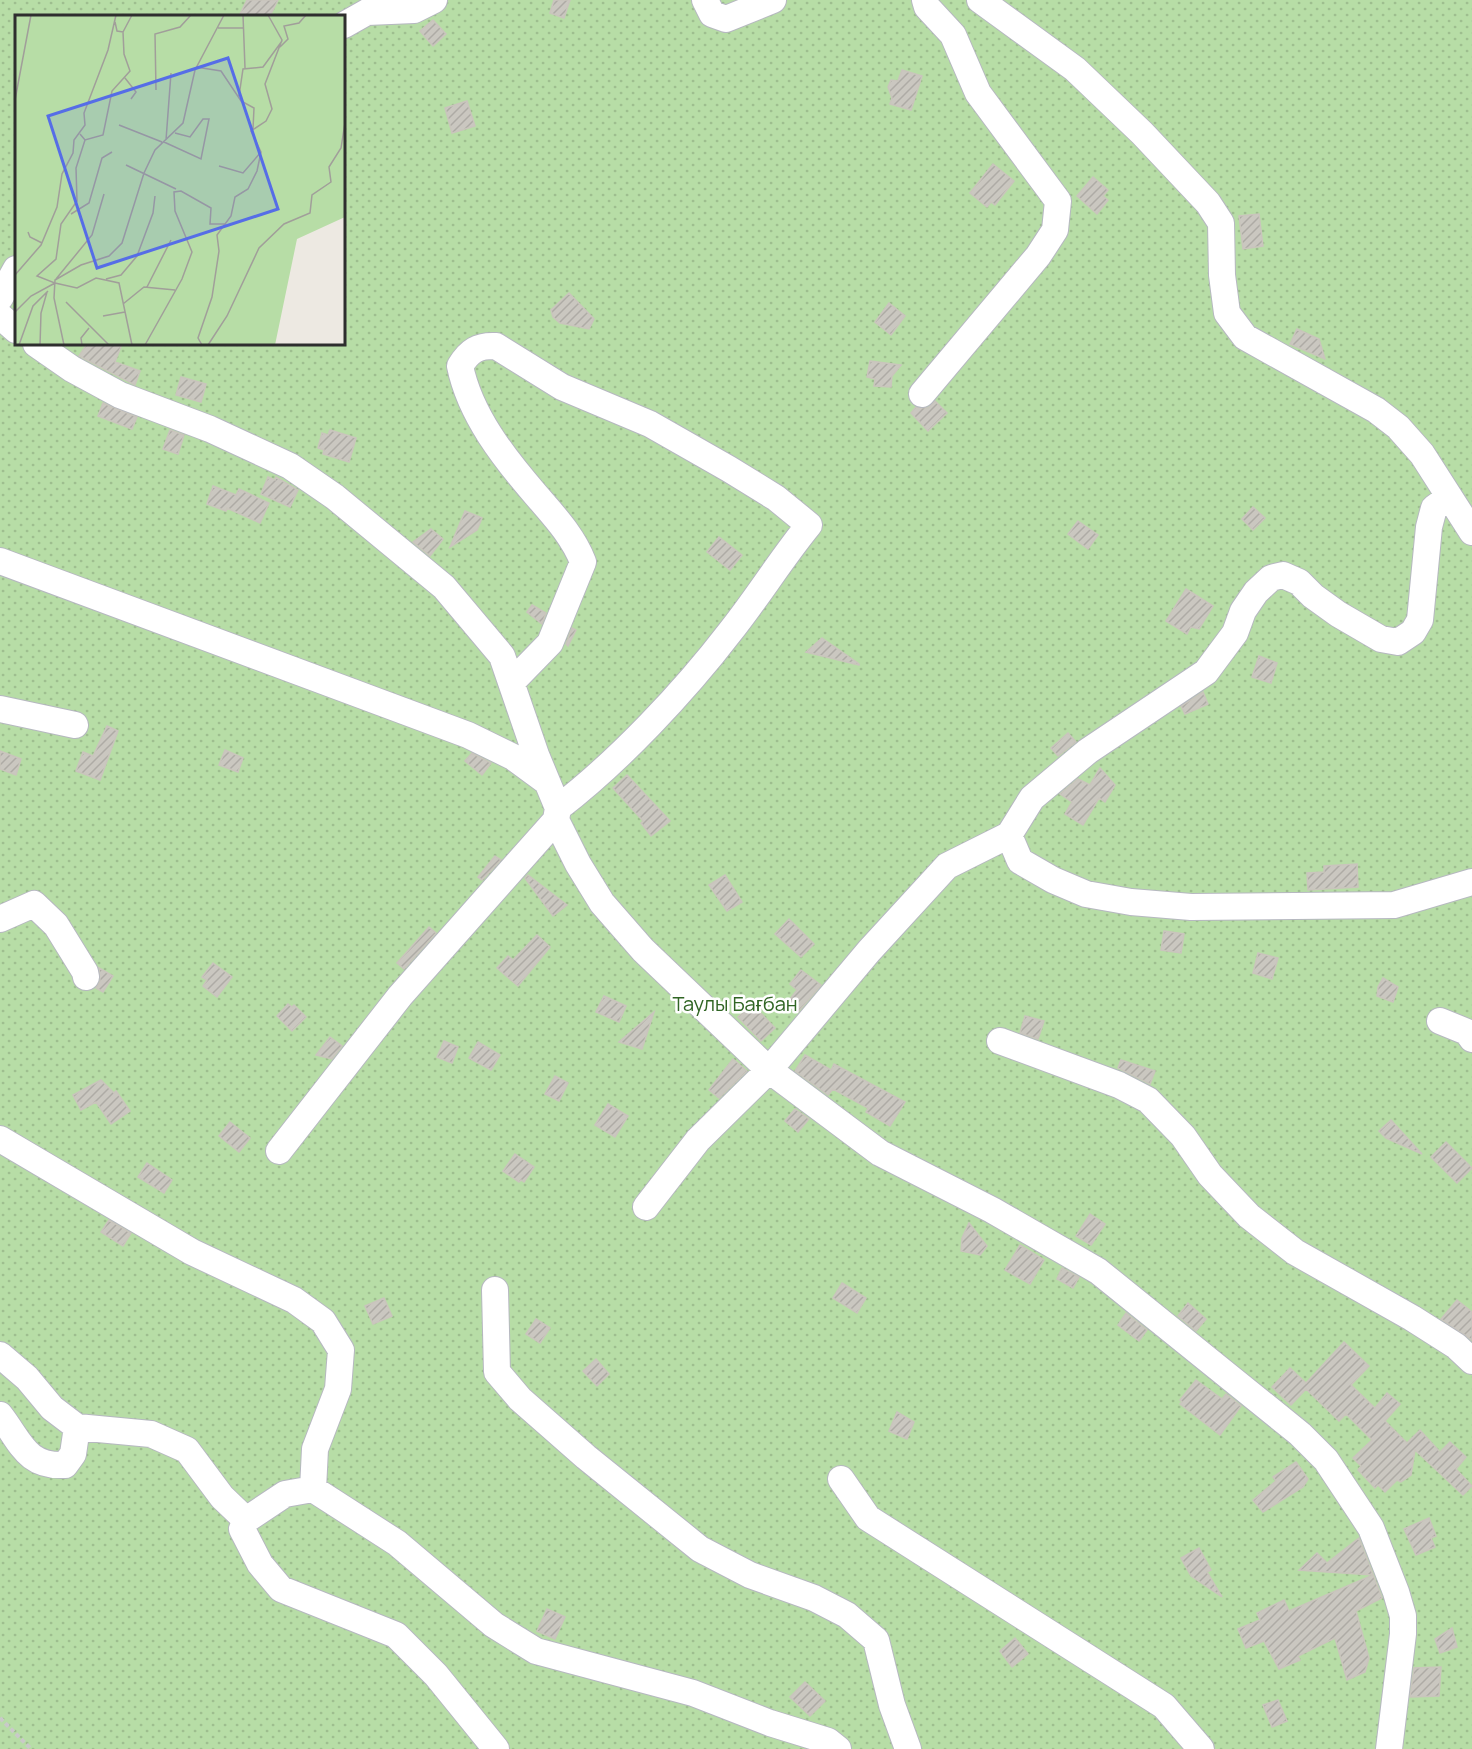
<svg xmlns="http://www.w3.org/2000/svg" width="1472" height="1749" viewBox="0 0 1472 1749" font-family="Manrope,sans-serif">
  <defs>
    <pattern id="garden-dots" width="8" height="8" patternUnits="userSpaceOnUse" patternTransform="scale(1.5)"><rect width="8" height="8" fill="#b7dda6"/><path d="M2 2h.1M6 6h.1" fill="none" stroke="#9ebe8f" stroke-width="1.8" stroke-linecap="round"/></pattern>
    <pattern id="building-hatch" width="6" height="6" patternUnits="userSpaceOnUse" patternTransform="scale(1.5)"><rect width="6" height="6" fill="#cac7c0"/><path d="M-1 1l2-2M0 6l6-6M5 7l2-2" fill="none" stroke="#aeaba5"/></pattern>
  </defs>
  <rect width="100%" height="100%" fill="#ede9e2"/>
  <path fill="url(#garden-dots)" fill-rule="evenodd" d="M0,0H1472V1749H0ZM16,16H344V344H16Z"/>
  <path fill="url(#building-hatch)" stroke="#c9c5bc" stroke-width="1.5" d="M247,0H278L270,16H239Z
    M554,0H570L564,18L550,13Z
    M433,20L446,34L433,46L420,31Z
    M902,70L922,76L911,110L890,104L892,98L888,87L891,80L898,81Z
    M467,101L475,126L452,133L445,108Z
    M993,164L1014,181L995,205L991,202L987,207L970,193Z
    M1093,177L1108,190L1103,196L1108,200L1097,214L1077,196Z
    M1259,214L1263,246L1243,249L1239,216Z
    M569,293L594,319L589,329L560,323L553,317L551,310Z
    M889,303L905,316L891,335L875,322Z
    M1297,329L1319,339L1325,359L1290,344Z
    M87,344H122L115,362L140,371L135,385L79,356Z
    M870,361L901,365L892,376L891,387L874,386L875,379L867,377Z
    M181,377L206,384L201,402L176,395Z
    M935,401L947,413L928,431L911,413L916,407L928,408Z
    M103,403L137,417L132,429L98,416Z
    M170,430L184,435L178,454L163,449Z
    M330,430L356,438L349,462L323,454L324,450L318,448L322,433L328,435Z
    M268,477L275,480L276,477L298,490L290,507L261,494Z
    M213,486L236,495L239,489L269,503L260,523L227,508L226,511L207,504Z
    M1253,507L1265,518L1253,530L1242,519Z
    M465,511L482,518L477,530L450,547Z
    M1078,521L1098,535L1088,549L1068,534Z
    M431,529L443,539L430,556L413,542Z
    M719,537L742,555L730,570L707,552Z
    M1186,589L1213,606L1199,629L1191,627L1187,634L1166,621Z
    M532,605L546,613L542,624L527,612Z
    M572,628L576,630L568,646L566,644Z
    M822,638L859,664V665L806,652Z
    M1259,656L1277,663L1271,683L1252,677Z
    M1203,692L1208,704L1185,714L1181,706Z
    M107,726L118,731L100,780L76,771L83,752L93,756Z
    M1068,733L1076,742L1058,756L1051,748Z
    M225,750L243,758L238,772L219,765Z
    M0,751L21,759L16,775L0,769Z
    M472,753L491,763L482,775L465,761Z
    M1100,768L1115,785L1105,802L1099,798L1083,825L1065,814L1072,802L1060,794L1078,779L1090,785Z
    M627,775L670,821L651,836L641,823L643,821L613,788Z
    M495,856L501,860L482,880L478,877Z
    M1357,864L1358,887L1308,890L1307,873L1324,872V866Z
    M528,875L567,905L553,916L525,878Z
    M725,875L742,902L727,911L709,885Z
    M789,919L814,944L801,957L775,934Z
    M429,927L436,933L404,969L397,963Z
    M1164,931L1184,934L1181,953L1161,950Z
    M537,935L550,947L518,986L497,968L508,956L513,960Z
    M1258,953L1278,958L1272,979L1253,973Z
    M213,963L232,977L217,997L203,986L207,980L202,977Z
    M99,968L113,976L103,992L96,988L100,981Z
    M801,970L821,985L798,1012L787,1003L797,990L790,984Z
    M1383,978L1398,987L1393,1002L1377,996L1378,987Z
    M604,996L626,1006L619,1022L596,1012Z
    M288,1004L292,1007L294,1005L306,1017L292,1031L277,1016Z
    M752,1004L775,1028L761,1041L738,1017Z
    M654,1012L642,1049L619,1042Z
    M1025,1016L1044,1021L1038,1039L1020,1033Z
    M330,1037L342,1046L332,1059L316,1055Z
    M444,1041L458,1047L452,1063L437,1057Z
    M478,1042L500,1055L491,1070L469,1058Z
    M805,1055L831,1070L834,1064L905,1102L890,1126L866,1112L868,1108L833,1089L828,1095L795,1071Z
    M733,1059L747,1071L719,1098L709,1090Z
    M1121,1060L1155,1071L1150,1084L1118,1068Z
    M555,1076L568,1083L559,1101L545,1094Z
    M101,1080L114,1093L116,1091L130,1111L111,1124L96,1102L81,1110L73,1095Z
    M608,1104L628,1116L615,1137L595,1125Z
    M795,1109L809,1119L798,1132L785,1121Z
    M1391,1120L1422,1154L1386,1138L1379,1131Z
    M230,1122L250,1138L239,1152L219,1136Z
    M1446,1142L1472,1168L1457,1183L1431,1157Z
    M515,1154L534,1167L524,1182L521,1180L519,1182L503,1171Z
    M147,1163L172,1180L164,1193L138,1177Z
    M1090,1214L1105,1224L1091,1245L1076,1236Z
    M109,1220L131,1233L123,1246L101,1232Z
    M969,1223L987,1246L980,1255L961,1251L962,1238Z
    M1020,1245L1044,1260L1030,1284L1005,1270Z
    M1062,1268L1079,1277L1073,1288L1057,1279Z
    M842,1283L866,1298L857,1313L833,1298Z
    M384,1298L392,1316L373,1324L365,1306Z
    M1457,1300L1472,1312V1340L1441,1319Z
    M1188,1303L1206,1319L1196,1331L1178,1316Z
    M1126,1313L1147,1330L1139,1341L1118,1325Z
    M536,1319L550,1328L540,1343L526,1334Z
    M1344,1342L1369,1366L1351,1385L1375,1408L1387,1393L1400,1404L1385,1421L1407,1443L1420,1430L1440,1452L1450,1442L1466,1457L1456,1469L1472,1486L1463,1495L1415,1450L1411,1475L1401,1482L1397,1480L1385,1492L1378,1485L1375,1488L1358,1470L1361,1466L1353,1458L1372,1440L1346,1414L1339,1421L1306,1389L1291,1405L1272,1387L1290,1368L1306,1383Z
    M596,1359L609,1374L597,1386L583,1371Z
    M1196,1380L1222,1399L1226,1394L1241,1406L1220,1435L1180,1404L1182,1402L1180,1400Z
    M897,1412L914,1422L907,1439L889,1431Z
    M1296,1462L1308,1479L1303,1487L1263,1512L1253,1500L1276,1481L1273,1477Z
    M1429,1518L1436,1536L1431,1538L1435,1547L1416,1555L1404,1529Z
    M1359,1538L1382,1598L1356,1611L1369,1658L1365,1672L1347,1680L1335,1638L1298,1656L1300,1660L1279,1669L1264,1641L1246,1648L1238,1629L1260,1620L1257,1613L1284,1600L1289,1611L1373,1575L1299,1570L1317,1553L1327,1563Z
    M1199,1548L1211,1570L1207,1572L1222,1597L1191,1576L1181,1558Z
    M547,1609L565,1617L555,1639L537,1631Z
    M1452,1628L1457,1647L1440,1653L1435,1639Z
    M1015,1638L1028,1654L1012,1667L1000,1651Z
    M1441,1667L1439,1696L1410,1697L1414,1668Z
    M805,1682L825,1701L810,1716L790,1697Z
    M1278,1700L1287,1721L1272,1727L1263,1705Z"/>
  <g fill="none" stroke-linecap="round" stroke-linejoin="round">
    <g stroke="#b6b8c0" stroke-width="28">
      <path id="minor" d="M705,0L712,14L726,19L773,0
        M980,0L1075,69L1142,133L1208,203L1221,223L1222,275L1227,313L1245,337L1376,410L1398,427L1422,454L1472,532
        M344,25L367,12L414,10L434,0
        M0,298L16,269
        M0,316L16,330
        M36,344L72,369L120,395L210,429L290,466L335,497L444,587L502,656L536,755L558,808L556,820L578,864L602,903L643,950L769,1070L880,1153L992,1210L1098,1271L1300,1434L1326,1460L1371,1528L1396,1592L1403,1616V1634L1389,1749
        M922,394L1038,256L1055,230L1058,201L978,93L953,35L927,7L925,0
        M1449,497L1434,508L1429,527L1420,620L1413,632L1398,642L1381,639L1338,614L1313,596L1299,582L1283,575L1271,578L1256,592L1243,611L1235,633L1206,672L1088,751L1032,798L1009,835L1020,861L1053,880L1086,894L1131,902L1191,907L1394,905L1472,882
        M0,561L468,735L513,757L547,782
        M512,682L550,643L583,562C573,536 554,516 536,495C504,458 470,415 460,366C469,351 478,345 496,346L562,387L650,424L729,469L776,498L809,525C781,559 758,597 730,632C684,692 618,762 558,808
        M0,709L75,725
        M0,919L34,904L56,925L85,972L86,977
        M1440,1021L1467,1032L1472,1039
        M1000,1041L1119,1085L1148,1100L1183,1136L1210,1175L1249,1216L1295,1252L1412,1318L1456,1346L1472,1361
        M0,1139L192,1252L294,1300L323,1321L341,1350L338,1389L315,1449L313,1489L285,1494L246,1520
        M279,1151L400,996L556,820
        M646,1207L698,1140L769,1070L869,951L947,866L1009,835
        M495,1290L497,1372L520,1399L586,1457L700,1549L750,1575L814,1598L847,1615L876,1640L892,1705L908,1749
        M0,1355L27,1378L52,1408L77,1427L151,1434L187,1450L222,1497L246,1520L242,1529L260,1564L281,1589L396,1635L436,1675L496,1749
        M0,1415C21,1442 26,1467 65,1465L73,1454L77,1427
        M841,1479L868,1518L1164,1706L1201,1749
        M313,1489L397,1543L494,1625L536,1651L693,1693L770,1723L828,1741L838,1749"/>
    </g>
    <path stroke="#c9c9c9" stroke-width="4" stroke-dasharray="4.5 3" stroke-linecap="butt" d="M0,1718L31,1749"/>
    <use href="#minor" stroke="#fff" stroke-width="26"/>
  </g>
  <g text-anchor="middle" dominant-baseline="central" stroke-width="5" stroke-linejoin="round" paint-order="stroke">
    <g font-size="20" fill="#306524" stroke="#fff">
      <text x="735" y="1003">Таулы Бағбан</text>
    </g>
  </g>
  <g transform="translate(15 15)">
    <rect width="330" height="330" fill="#ede9e2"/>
    <path d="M0,0H330V202L282,224L260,330H0Z" fill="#b7dda6"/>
    <path fill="none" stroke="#a19e9a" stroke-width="1.5" d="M228,0L230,53M100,7L102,16L108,17L117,0M203,13H229M265,32L273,24L269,11L284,8L291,0M181,52L206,56L226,86L239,93L238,114M110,63L121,77L116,84M141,75L140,19L165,12L176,0M224,81L228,54L248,52L267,26M0,85L16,0M104,110L147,127M65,119L70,125L88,120L97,76L115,56L109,39L108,17M151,125L156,58M149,127L186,144L194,104H188L175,122L160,118M111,150L161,174M204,151L228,158L246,137M56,199L74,188L87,143L97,137M13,217L15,222L27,228M0,260L26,230L42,192L47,159L58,138L59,125L70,110L69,98L93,35L101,0M41,264L77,220L89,179M91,264L106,260L122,241L138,198L140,181M40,268L62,273L81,263L104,268L117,330M132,272L156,225M51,287L94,330M108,289L129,272L160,275M0,297L16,281L40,268L22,261L41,244L46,209L62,186L61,153L70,125M88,301L110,297M4,330L18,291L33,276M25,330L26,298L32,277M49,330L39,283L40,265L66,250L94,241L107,228L129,158L140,135L168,108L180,55L209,0M67,330L66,323L74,313M130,330L167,264L177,237L160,196L159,177L166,176L196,193L195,209H211M187,330L183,323L197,282L204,236L202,220L216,201L220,182L233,174L242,156L246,137L236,116L251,106L257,94L250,69L267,25L253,0M193,330L212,301L244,233L269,209L295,198L297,180L316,167L314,152L326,133L330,108"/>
    <path fill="#566de7" fill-opacity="0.15" stroke="#566de7" stroke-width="3" d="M213,43L263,194L82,253L33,101Z"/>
    <rect width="330" height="330" fill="none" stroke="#2e2e2e" stroke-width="3"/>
  </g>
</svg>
